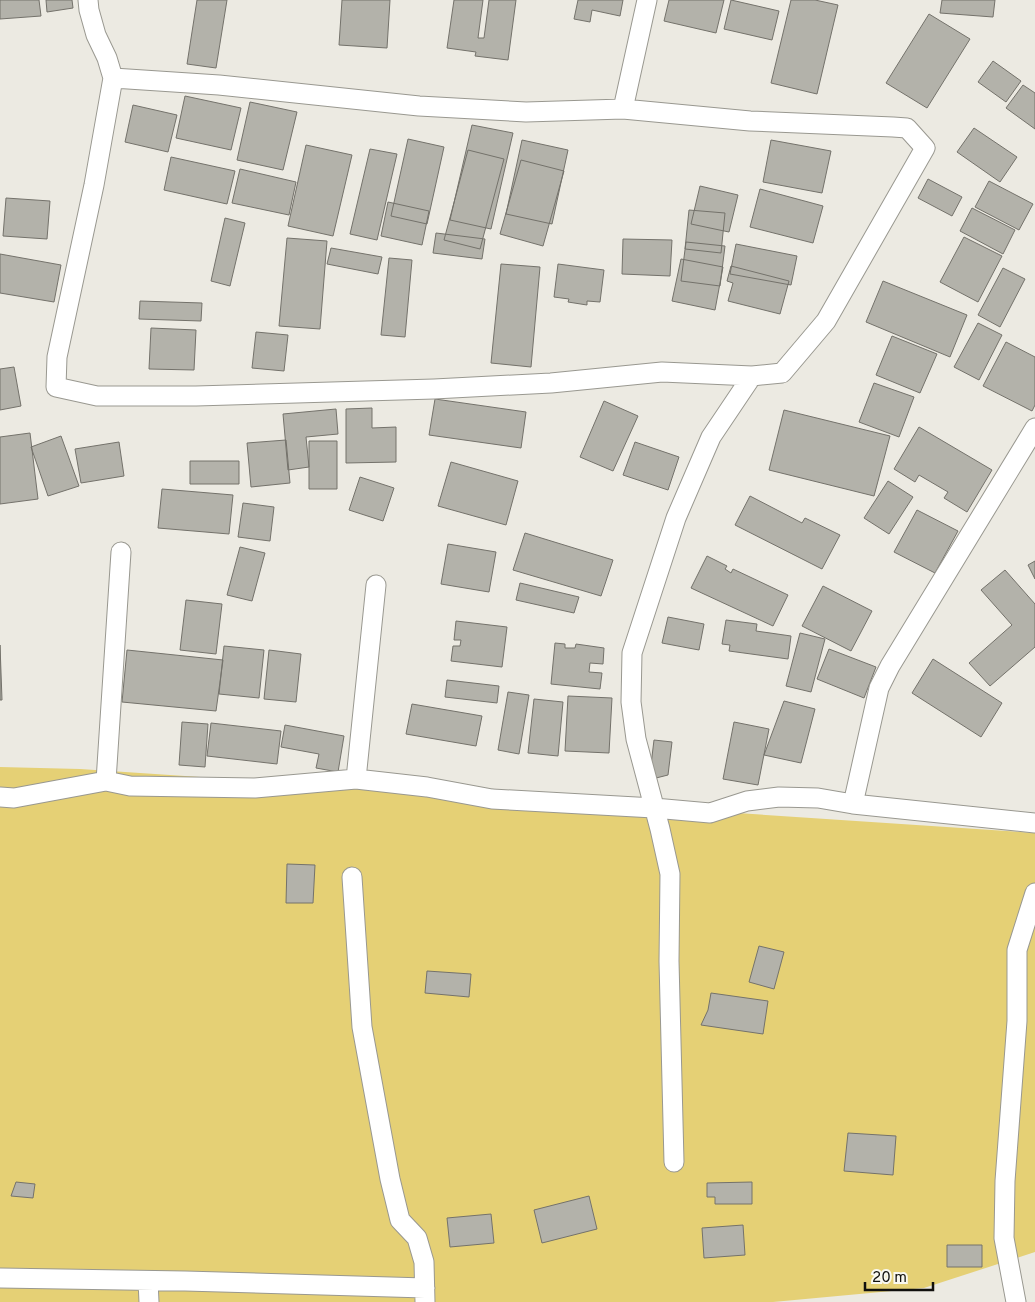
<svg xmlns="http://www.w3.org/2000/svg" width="1035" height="1302" viewBox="0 0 1035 1302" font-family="Overpass,sans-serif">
  <rect width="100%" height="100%" fill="#eceae2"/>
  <path fill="#e5d075" d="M0,767L80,769L1035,833V1252L924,1288L773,1302H0Z"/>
  <path fill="#b3b2aa" stroke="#74726b" d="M0,0H39L41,16L0,19Z
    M46,0H72L73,8L47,12Z
    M197,0H227L216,68L187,64Z
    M342,0H390L387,48L339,45Z
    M454,0H483L478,38H484L489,0H516L508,60L475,56L476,52L447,48Z
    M578,0H623L620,16L592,10L590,22L574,19Z
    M669,0H724L716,33L664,21Z
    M731,0L779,11L772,40L724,29Z
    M791,0H815L838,5L817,94L771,83Z
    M942,0H995L993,17L940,13Z
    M929,14L970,39L927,108L886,83Z
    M993,61L1021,81L1006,102L978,82Z
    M1023,85L1035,93V129L1006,108Z
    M185,96L241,108L231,150L176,138Z
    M250,102L297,112L283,170L237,160Z
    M133,105L177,115L168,152L125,142Z
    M472,125L513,133L491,229L450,220Z
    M974,128L1017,157L1000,182L957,152Z
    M408,139L444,147L427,224L391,216Z
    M522,140L568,150L552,224L506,214Z
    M771,140L831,151L822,193L763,182Z
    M306,145L352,155L333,236L288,226Z
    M370,149L397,154L377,240L350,234Z
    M468,150L504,159L480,249L444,240Z
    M171,157L235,171L227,204L164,190Z
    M521,160L564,171L543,246L500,234Z
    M240,169L296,182L289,215L232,203Z
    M928,179L962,197L952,216L918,198Z
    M989,181L1033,204L1019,230L975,207Z
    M700,186L738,195L729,232L691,224Z
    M760,189L823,206L813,243L750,227Z
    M6,198L50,201L47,239L3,236Z
    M388,202L429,211L422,245L381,236Z
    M972,208L1015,230L1003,254L960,231Z
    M689,210L725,213L721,253L685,249Z
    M225,218L245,223L230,286L211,281Z
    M436,233L485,239L482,259L433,253Z
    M964,237L1002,256L978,302L940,282Z
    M287,238L327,241L320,329L279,326Z
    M623,239L672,240L670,276L622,274Z
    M686,242L725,246L720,286L681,281Z
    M736,244L797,256L791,285L730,274Z
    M331,248L382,257L378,274L327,264Z
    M0,254L61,265L54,302L0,293Z
    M389,258L412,260L405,337L381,335Z
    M681,259L723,267L715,310L672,301Z
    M501,264L540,267L531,367L491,363Z
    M558,264L604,270L600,302L587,301V305L568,302L569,299L554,297Z
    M731,266L789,281L780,314L728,301L733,283L727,281Z
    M1003,268L1025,279L1000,327L978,315Z
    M883,281L967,315L950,357L866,322Z
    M140,301L202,303L201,321L139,319Z
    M978,323L1002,335L979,380L954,367Z
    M151,328L196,330L194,370L149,369Z
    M256,332L288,335L284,371L252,368Z
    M892,336L937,354L920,393L876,375Z
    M1006,342L1035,357V405L1032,411L983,386Z
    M14,367L21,406L0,410V369Z
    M874,383L914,397L899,437L859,422Z
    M435,399L526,412L521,448L429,435Z
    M604,401L638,416L613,471L580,457Z
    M372,408V428L396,427V462L346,463V409Z
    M336,409L338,434L306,437L309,467L288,470L283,414Z
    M784,410L890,436L874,496L769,470Z
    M919,427L992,470L967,512L944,498L948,492L919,475L915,482L894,469Z
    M30,433L38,499L0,504V437Z
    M61,436L79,486L48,496L31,447Z
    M286,440L290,483L251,487L247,443Z
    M309,441H337V489H309Z
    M119,442L124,476L81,483L75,449Z
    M635,442L679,457L668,490L623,475Z
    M190,461H239V484H190Z
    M451,462L518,481L506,525L438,506Z
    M360,477L394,488L383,521L349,510Z
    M888,481L913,497L889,534L864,518Z
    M162,489L233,495L229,534L158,528Z
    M750,496L802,523L805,518L840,535L822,569L735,525Z
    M243,503L274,507L270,541L238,537Z
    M917,510L958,531L935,573L894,552Z
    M525,533L613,560L601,596L513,570Z
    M448,544L496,552L489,592L441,584Z
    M240,547L265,553L252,601L227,595Z
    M707,556L727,566L725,569L731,573L733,569L788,595L773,626L691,588Z
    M1035,561V579L1028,565Z
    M1005,570L1035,604V647L990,686L969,663L1012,625L981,590Z
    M520,583L579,597L574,613L516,600Z
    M823,586L872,611L851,651L802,626Z
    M186,600L222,604L216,654L180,650Z
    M668,617L704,624L699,650L662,643Z
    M726,620L757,624L756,631L791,636L788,659L729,651L730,645L722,644Z
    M456,621L507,627L502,667L451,661L453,646H460L461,640H454Z
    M800,633L825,639L811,692L786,686Z
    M555,643L565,644V648H575L576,644L604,648L603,664L590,663L589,672L602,673L600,689L551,684Z
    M0,645L2,700H0Z
    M224,646L264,650L259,698L219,694Z
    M829,649L876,667L864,698L817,679Z
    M127,650L223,660L216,711L122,702Z
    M269,650L301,654L296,702L264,699Z
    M933,659L1002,703L981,737L912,693Z
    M447,680L499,686L497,703L445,697Z
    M508,692L529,695L519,754L498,750Z
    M568,696L612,698L609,753L565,751Z
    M534,699L563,702L558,756L528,753Z
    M784,701L815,709L801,763L764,755Z
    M412,704L482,716L476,746L406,734Z
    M182,722L208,724L205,767L179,765Z
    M734,722L769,729L758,785L723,779Z
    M211,723L281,731L277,764L207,756Z
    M285,725L344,736L338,772L316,768L319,754L281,747Z
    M654,740L672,742L668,775L656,778L650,773Z
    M287,864L315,865L313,903H286Z
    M759,946L784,952L774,989L749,982Z
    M427,971L471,974L469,997L425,993Z
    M711,993L768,1001L763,1034L701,1025L708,1010Z
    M848,1133L896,1136L893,1175L844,1171Z
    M16,1182L35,1184L33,1198L11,1196Z
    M752,1182V1204H715V1197H707V1183Z
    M589,1196L597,1229L542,1243L534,1210Z
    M491,1214L494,1243L450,1247L447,1218Z
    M743,1225L745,1255L704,1258L702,1228Z
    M947,1245H982V1267H947Z"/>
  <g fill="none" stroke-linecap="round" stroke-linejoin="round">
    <g stroke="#999890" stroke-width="21">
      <path id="minor" d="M88,0L89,10L96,35L107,58L113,78L94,185L57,357L56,387L97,396H196L434,389L551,383L662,372L752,376L782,373L826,321L925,148L907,128L893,127L750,121L623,109L526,112L419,106L219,85L113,78
        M623,109L647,0
        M356,779L376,585
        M106,781L121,552
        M0,797L14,798L106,781L130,786L255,788L356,779L427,787L492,799L654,808L710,813L747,801L779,797L818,798L853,804L1035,823
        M853,804L879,688L890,666L1035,428
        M352,877L362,1027L390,1179L400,1220L417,1238L424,1262L425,1302
        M674,1162L669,961L670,874L660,829L636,739L631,702L632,653L676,518L711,437L752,376
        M0,1278L185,1281L425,1288
        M148,1281L149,1302
        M1016,1302L1004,1238L1005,1181L1017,1021V950L1035,893"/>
    </g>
    <use href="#minor" stroke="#fff" stroke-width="19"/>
  </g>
  <path d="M865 1282v8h68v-8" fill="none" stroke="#11100d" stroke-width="2.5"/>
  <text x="872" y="1282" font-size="15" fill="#11100d" stroke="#f9f8f0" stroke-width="4" paint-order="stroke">20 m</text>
</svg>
